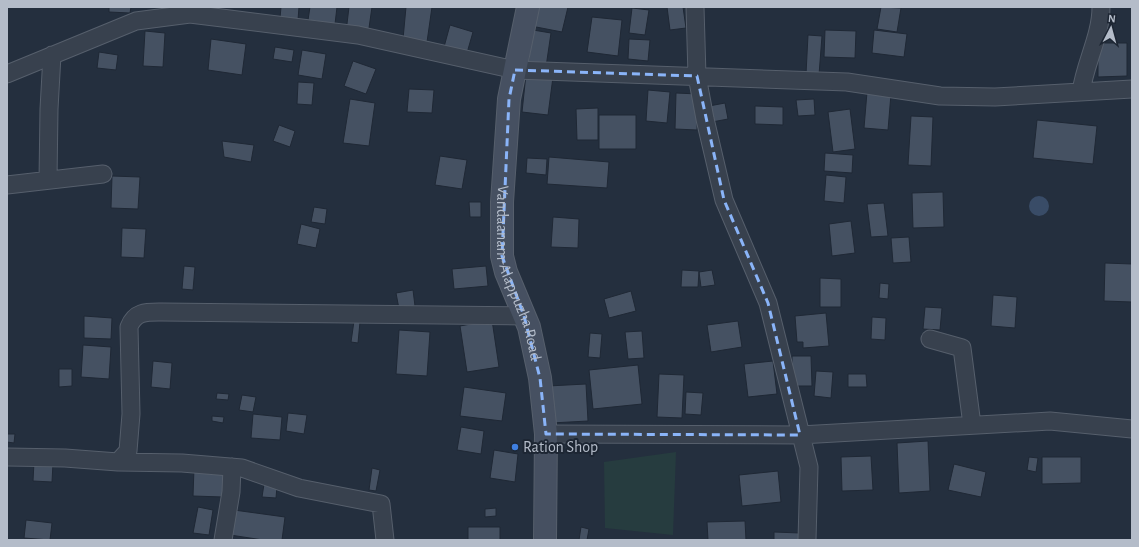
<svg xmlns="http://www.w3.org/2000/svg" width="1139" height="547" viewBox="0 0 1139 547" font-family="'Alegreya Sans',sans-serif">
  <rect width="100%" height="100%" fill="#242f3e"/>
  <path fill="#263c3f" d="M676,452L673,535L605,528L604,462Z"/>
  <path fill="#394c67" d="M1029 206a10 10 0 1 1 20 0a10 10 0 1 1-20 0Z"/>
  <path fill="#455162" stroke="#1f2835" d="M109,7H131L130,13L109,12Z
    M281,7H299L298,20L280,18Z
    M310,7H337L335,24L308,20Z
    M349,7H372L368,35L346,32Z
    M406,7H432L427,42L403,39Z
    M535,7H568L562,32L531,26Z
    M667,7H683L686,28L670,30Z
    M881,7L901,8L897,32L877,29Z
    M632,8L649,10L645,35L629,33Z
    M592,17L622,20L618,56L587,52Z
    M450,25L473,32L467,53L444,47Z
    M533,30L551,33L546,67L528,64Z
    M825,30L856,31L855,58L824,57Z
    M874,30L907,34L904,57L872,53Z
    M145,31L165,33L163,67L143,66Z
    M808,35L822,36L819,75L806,74Z
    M211,39L246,44L242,75L208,70Z
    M629,39L650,40L648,61L628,59Z
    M1098,43H1127V76L1098,77Z
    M275,47L294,50L292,62L273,59Z
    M302,50L326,54L322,79L298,75Z
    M99,52L118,55L116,70L97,68Z
    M353,61L376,69L366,94L344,86Z
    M526,74L553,77L548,115L522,112Z
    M298,82L314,83L312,105L297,104Z
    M409,89L434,90L432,113L407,112Z
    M648,90L670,92L667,123L646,121Z
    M867,92L891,94L888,130L864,128Z
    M676,93L698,94L697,130L675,129Z
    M350,99L375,103L369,146L343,143Z
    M814,99L815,115L798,116L796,100Z
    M725,103L728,119L712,122L709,106Z
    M755,106L783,107V125L755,124Z
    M598,108V140H577L576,109Z
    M850,109L855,149L833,152L828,112Z
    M599,115H636V149H599Z
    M911,116L933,117L931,166L908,165Z
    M1037,120L1097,126L1093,164L1033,158Z
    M279,125L295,131L290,147L273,141Z
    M222,141L254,145L251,162L224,157Z
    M825,153L853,155L852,173L824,171Z
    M440,156L467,160L462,189L435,185Z
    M549,157L609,162L607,188L547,184Z
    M527,158L547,159L546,175L526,173Z
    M826,175L846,177L844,203L824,201Z
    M112,176L140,177L138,209L111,208Z
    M943,192L944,227L913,228L912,193Z
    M469,202H481V217H470Z
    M884,203L888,236L871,237L867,204Z
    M314,207L327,209L325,224L311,222Z
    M553,217L579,219L578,248L551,247Z
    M851,221L855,253L832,256L829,224Z
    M301,224L320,229L316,248L297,244Z
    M122,228L146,229L144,258L121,257Z
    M909,237L911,262L893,263L891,238Z
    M1105,263L1132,264V302L1104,301Z
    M184,266L195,267L193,290L182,289Z
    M486,266L488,286L454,289L452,269Z
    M682,270L699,271L698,287H681Z
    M712,270L715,285L701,287L699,272Z
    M820,278L841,279V307H820Z
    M880,283L889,284L888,299L879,298Z
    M413,290L415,306L399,309L396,293Z
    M631,291L636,311L609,318L604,299Z
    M993,295L1017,297L1015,328L991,326Z
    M925,307L942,308L940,330L923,329Z
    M826,313L829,346L803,348V342H797L795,316Z
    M84,316L112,318L111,339L84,338Z
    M872,317L886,318L885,340L871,339Z
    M492,320L499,367L467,372L460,326Z
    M354,321L360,322L358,343L351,342Z
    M738,321L742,347L711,352L707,325Z
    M399,330L430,332L427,376L396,374Z
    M642,331L644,358L628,359L625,332Z
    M590,333L602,334L600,358L588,357Z
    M83,345L111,347L109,379L81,377Z
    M792,356H811L812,386H792Z
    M153,361L172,363L170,389L151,387Z
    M773,361L777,394L748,397L744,364Z
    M638,365L642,404L593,409L589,370Z
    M59,369H72V386L59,387Z
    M816,371L833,372L831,398L814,396Z
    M659,374L684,375L682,418L657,417Z
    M848,374H866L867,387H848Z
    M586,384L588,421L551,423L548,386Z
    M464,387L506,393L502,421L460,416Z
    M686,392L703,393L701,415L685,414Z
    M217,393L229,394L228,400L216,399Z
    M242,395L256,397L253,412L239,410Z
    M288,413L307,415L304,434L286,431Z
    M253,414L282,417L280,440L251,438Z
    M212,416L224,417L223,423L212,421Z
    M461,427L484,431L481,454L457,450Z
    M7,434H15L14,443L7,442Z
    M928,441L930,491L899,493L897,443Z
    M494,450L518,454L515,482L490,478Z
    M871,456L873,490L842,491L841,457Z
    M1029,457L1038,458L1036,472L1027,470Z
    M1042,457H1081V483L1042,484Z
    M34,462L53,463L52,482L33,481Z
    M954,464L986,472L981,497L948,490Z
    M194,468L224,469L223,497L193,496Z
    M372,468L380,470L376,491L369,490Z
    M778,471L781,502L742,506L739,475Z
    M264,484L277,486L276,498L262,497Z
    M198,507L213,510L209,535L193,533Z
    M496,508V516L485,517V509Z
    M234,510L285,517L282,540H263L230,535Z
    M26,520L52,523L50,540L24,538Z
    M745,521L746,540H708L707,522Z
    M468,527H500V540H468Z
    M581,527L589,529L587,540H579Z
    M774,532L800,533V540H774Z"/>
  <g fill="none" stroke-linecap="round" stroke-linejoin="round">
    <g stroke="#565f6c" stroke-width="19">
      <path id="street" d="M695,7L697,76L705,119L724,200L768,303L809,467L807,540
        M7,74L136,21L190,14L358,35L515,70L847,82L940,96L995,97L1132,89
        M1081,92C1085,63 1101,36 1101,7
        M48,180L49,109L52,55
        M7,185L103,174
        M930,339L962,348L972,425
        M546,434L800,435L1050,421L1132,429
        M7,457L65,458L118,462L128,451L131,414L129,327C135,311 147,312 162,312L524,316
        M118,462L182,463L242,468L299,488L381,504L385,540
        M223,540L231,492L232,467"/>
    </g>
    <g stroke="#565f6c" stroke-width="24">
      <g id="secondary">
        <path id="s1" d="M528,7L509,99L502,202V256L506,272L529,327L540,378L546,434L545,540"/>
      </g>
    </g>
    <use href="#street" stroke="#38414e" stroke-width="17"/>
    <use href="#secondary" stroke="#465061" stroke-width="22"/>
  </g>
  <path fill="none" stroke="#8ab4f8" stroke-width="3" stroke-dasharray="8 5" stroke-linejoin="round" d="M515,70L697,76L724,200L768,303L800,435L546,434L540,378L524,316L502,256L509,99Z"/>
  <circle fill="#3f7fe0" stroke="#1d2633" stroke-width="1.5" cx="515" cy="447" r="4"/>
  <g text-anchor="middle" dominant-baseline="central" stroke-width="4" stroke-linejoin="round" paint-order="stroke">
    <g font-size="16" fill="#b4bcc9" stroke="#1d2633">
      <text stroke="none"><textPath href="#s1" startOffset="271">Vandaanam-Alappuzha Road</textPath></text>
    </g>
    <g font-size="16" fill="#b4bcc9" stroke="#1d2633" text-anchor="start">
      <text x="523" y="447">Ration Shop</text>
    </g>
  </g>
  <rect width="1139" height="547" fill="none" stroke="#b4bcc9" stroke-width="16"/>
  <g transform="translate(1111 28) rotate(6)" stroke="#1d2633" stroke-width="3" paint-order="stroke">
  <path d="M0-3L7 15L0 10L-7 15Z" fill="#b4bcc9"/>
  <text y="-6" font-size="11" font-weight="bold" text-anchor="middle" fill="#b4bcc9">N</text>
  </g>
</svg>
